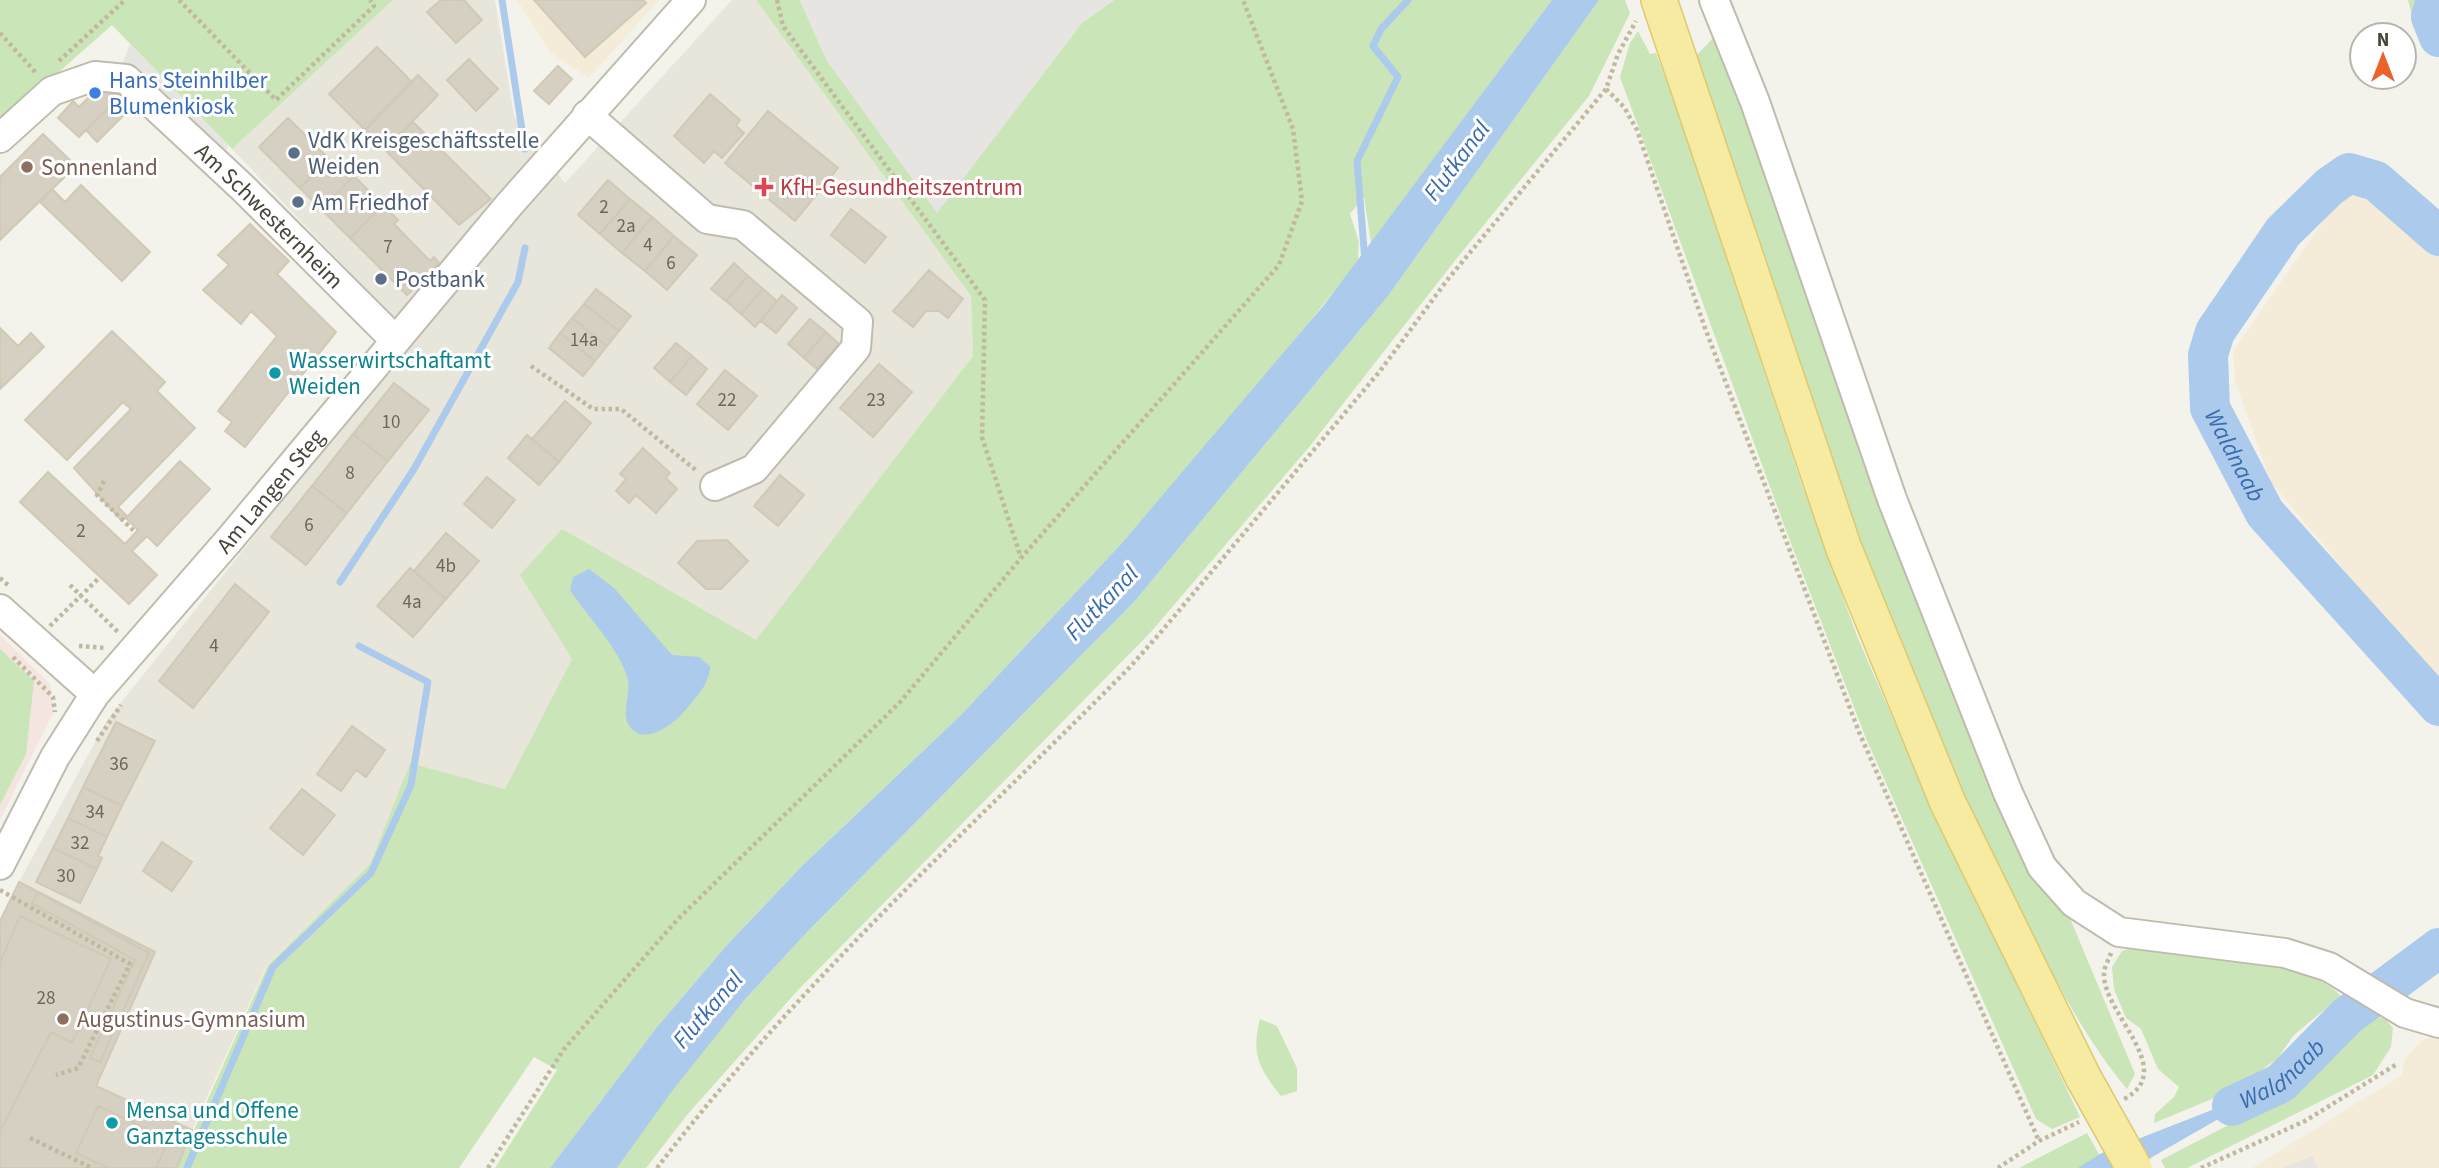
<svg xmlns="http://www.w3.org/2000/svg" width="2439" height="1168" viewBox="0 0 2439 1168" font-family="'Source Sans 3',sans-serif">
  <rect width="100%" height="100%" fill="#f4f3eb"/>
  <path fill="#e8e5da" d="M393,0H495L514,116L565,183L732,0H756L971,296L973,356L756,641L562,530L521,575L572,659L505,789L410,763L370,864L267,965L192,1130L96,1086L155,952L19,882L107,720L413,338L232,149Z"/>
  <path fill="#f4ecd8" d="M517,0H659L589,78L551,53Z
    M2356,189L2439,255V684L2271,482L2235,381L2233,351L2344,191Z
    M2434,1036L2439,1037V1168H2252L2402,1075L2405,1059L2420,1042Z"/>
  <path fill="#f4e5e0" d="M0,635L50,684L54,711L0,820Z"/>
  <path fill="#cae5b7" d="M0,0H393L232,149L112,25L0,124Z
    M756,0H800L827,61L1083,22L1114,0H1552L1371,243L1364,197L1350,214L1359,242L1358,261L1275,365L1122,543L961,715L802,866L727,945L657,1027L550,1168H495L557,1070L534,1057L459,1168H177L268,965L370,864L410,763L505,789L572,659L520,575L562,529L756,640L973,356L971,296Z
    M1599,0H1625L1630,13L1589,96L1457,258L1310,446L1150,633L798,990L687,1115L646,1168H617L671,1091L747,997L810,929L1134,602L1388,296Z
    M2408,0H2439V11L2412,15Z
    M1638,31L1650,54L1656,53L1676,106L1801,482L1857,636L1915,770L2080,1117L2052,1129L2036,1119L1865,736L1784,525L1620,77L1630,43Z
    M1714,37L1762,152L1863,464L1957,704L2028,863L2067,911L2135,1074L2127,1089C2075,1027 2039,947 2003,875C1873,614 1788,333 1694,58Z
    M0,649L34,681L26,754L0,805Z
    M2151,942C2209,952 2298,954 2341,996L2294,1035L2277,1059L2236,1089L2154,1123L2155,1114L2174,1097L2179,1087L2158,1069L2141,1029L2126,1018L2114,989L2112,967L2122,951Z
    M2372,1013L2387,1021L2393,1028L2391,1047L2373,1075L2187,1168H2165L2161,1160L2302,1087L2324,1058Z
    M1260,1019L1277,1026L1297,1068V1091L1281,1096C1259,1068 1251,1055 1260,1019Z
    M2087,1133L2107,1168H2019Z"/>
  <path fill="#e7e5e2" d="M800,0H1114L1083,22L937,213L827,61Z
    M130,44L228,145L223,164L122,65Z
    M2312,1156L2319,1168H2282Z"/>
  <path fill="#accaec" d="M1552,0H1599L1388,296L1134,602L810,929L747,997L672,1091L617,1168H550L657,1027L727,945L802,866L961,715L1122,543L1324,305Z
    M589,569L614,588L672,655L699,657L710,666C710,685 693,701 681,715C669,727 644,745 630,727C620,715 631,695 628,680C619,647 588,618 570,590L573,577Z
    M2281,1083L2133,1168H2078L2102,1153Z"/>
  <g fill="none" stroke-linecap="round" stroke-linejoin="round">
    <path stroke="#accaec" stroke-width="7" d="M502,0L525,149
      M1365,262L1357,161L1398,77L1373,46L1381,29L1408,0
      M340,582L414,469L518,282L525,248
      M187,1168L273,967L371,873L411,785L428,682L359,646"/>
    <g stroke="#accaec" stroke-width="40">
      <path d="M2436,0L2431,17L2439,37"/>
      <path id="s1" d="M2439,236L2376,181L2349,173L2329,187L2283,232L2215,332L2208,355L2210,408L2265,513L2439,706"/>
      <path id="s2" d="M2232,1106L2281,1083L2347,1016L2439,948"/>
    </g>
  </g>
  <path fill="#d5d0c1" stroke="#d0c9b5" stroke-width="2" d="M441,0H464L482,20L456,43L427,12Z
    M534,0H643L646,3L585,57Z
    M377,47L412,82L365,130L329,94Z
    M469,59L498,89L476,111L447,80Z
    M558,66L572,79L549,104L534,91Z
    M418,75L438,95L385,150L365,130Z
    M100,86H111L120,96L79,137L58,118L73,101L79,107Z
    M710,94L740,120L736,126L744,133L722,158L714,151L704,163L674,136Z
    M112,105L123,116L97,142L86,130Z
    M768,111L838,168L795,221L725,163Z
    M288,118L329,159L300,188L259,147Z
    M413,122L491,199L459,225L385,150Z
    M43,134L76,166L0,240V177Z
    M329,159L350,180L321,209L300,188Z
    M354,176L383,205L350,238L321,209Z
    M608,180L630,199L600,234L578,215Z
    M81,185L150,252L122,281L40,202L52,189L65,202Z
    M630,199L652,217L622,253L600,234Z
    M383,205L398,220L394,224L430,261L434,257L439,263L407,295L350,238Z
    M851,209L886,237L865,263L831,235Z
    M652,217L674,236L645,271L622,253Z
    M250,224L289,261L277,274L336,332L245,447L225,431L232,422L218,411L277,336L251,311L241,324L203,290L229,265L218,255Z
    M674,236L697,255L667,290L645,271Z
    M734,263L748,276L726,301L711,289Z
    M929,270L963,299L948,318L939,311H926L913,327L893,311Z
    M748,276L763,289L741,314L726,301Z
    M596,289L631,316L619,331L584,304Z
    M763,289L777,301L755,327L741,314Z
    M782,295L797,308L776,333L761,321Z
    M584,304L619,331L607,346L572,318Z
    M572,318L607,346L595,361L560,333Z
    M810,319L826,332L804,358L788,344Z
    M0,328L18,346L31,333L44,347L0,389Z
    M112,331L165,382L157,391L195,428L118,507L127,516L122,521L74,468L131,409L123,402L67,460L25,420Z
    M826,332L839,344L817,369L804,358Z
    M560,333L595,361L583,376L549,348Z
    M676,343L692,356L670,382L654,368Z
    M692,356L707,369L686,395L670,382Z
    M879,364L912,392L873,437L840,408Z
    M725,370L757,396L728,430L697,404Z
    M394,383L429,410L388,461L353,434Z
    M565,401L591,423L559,462L532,439Z
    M353,434L388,461L347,513L312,486Z
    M527,435L559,462L539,485L508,458Z
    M643,448L670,473L666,478L677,489L656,513L636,495L629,503L616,491L626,479L620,474Z
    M180,461L210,489L157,546L147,536L132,551L157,575L129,604L20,502L48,472L125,544L138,530L126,518Z
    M780,475L804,495L778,526L754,506Z
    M487,477L515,500L492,528L464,504Z
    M312,486L347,513L306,565L271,537Z
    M446,533L479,561L446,599L414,571Z
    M727,540L748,561L721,589H706L678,563L697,541Z
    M410,568L446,599L413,637L377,606Z
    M235,584L269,612L193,708L159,681Z
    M116,722L155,741L122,806L83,787Z
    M352,726L385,750L366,777L356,770L341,791L317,774Z
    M83,787L122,806L107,837L68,818Z
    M302,789L335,815L303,855L270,828Z
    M68,818L107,837L98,856L102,858L97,869L53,848Z
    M162,842L192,862L172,891L143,871Z
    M53,848L97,869L80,903L36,882Z
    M19,882L155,952L96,1086L192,1130L177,1168H0V921Z
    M38,892L149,953L100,1062L90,1058L135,960L32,903Z
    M20,916L111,959L72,1043L51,1032L0,1131V963Z
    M98,1106L169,1139L156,1168H108L76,1153Z"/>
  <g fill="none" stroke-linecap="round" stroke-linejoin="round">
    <g stroke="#bfbcae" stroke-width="32">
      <g id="minor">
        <path d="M1714,0L1755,102L1892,499L2008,793L2042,867L2074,903L2119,932L2285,953L2329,967L2405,1013L2439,1023"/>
        <path d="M587,115L707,219L743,225L858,322L856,348L754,469L715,486"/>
        <path id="s3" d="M0,138L52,91L95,76L126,79L244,189L394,339"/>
        <path d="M0,609L95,694"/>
        <path id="s4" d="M0,865L55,757L95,694L230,539L509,205L691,0"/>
      </g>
    </g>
    <g stroke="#dcca71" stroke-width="38">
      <path id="major" d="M1659,0L1844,549L1948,803L2083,1077"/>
    </g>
    <path stroke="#c0b9a0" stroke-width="4.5" stroke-dasharray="3.5 3.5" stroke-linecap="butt" d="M179,0L276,100L374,6L370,0
      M777,0L783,26L985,300L982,437L1021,558
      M0,33L37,74
      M59,61L125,0
      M1606,89L1624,107L1637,130L1705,328L1859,732L2039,1141
      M531,366L593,409H621L698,472
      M104,481L97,495L136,533
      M0,578L9,586
      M70,585L118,632
      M50,626L100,577
      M79,646L105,648
      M13,657L53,697L55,712
      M97,741L121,705
      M0,890L130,964L78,1068L56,1075
      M2111,953C2109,959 2104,967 2104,974C2103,1014 2179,1070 2124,1099
      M30,1138L92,1168
      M488,1168L564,1049L677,920L901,701L1021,558L1279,265L1302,201L1293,129L1243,0
      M657,1168C796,986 968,831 1129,668L1161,632L1380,371L1448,279L1606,89L1618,54L1636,21
      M1998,1168L2039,1141L2079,1122
      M2201,1168L2305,1121L2397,1064"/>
    <use href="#minor" stroke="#fff" stroke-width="28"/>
    <use href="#major" stroke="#f7eaa1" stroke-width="35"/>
    <g stroke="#dcca71" stroke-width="38" stroke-linecap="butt">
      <path id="major-bridge" d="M2083,1077L2134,1168"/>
    </g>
    <use href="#major-bridge" stroke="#f7eaa1" stroke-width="35"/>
  </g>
  <circle fill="#3f7fe0" stroke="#fff" stroke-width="2.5" cx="95" cy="93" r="7"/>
  <g fill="#5c6f8a" stroke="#fff" stroke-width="2.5">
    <circle cx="294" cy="153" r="7"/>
    <circle cx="298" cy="202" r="7"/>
    <circle cx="381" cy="279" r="7"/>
  </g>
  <g fill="#8d6e63" stroke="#fff" stroke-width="2.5">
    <circle cx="27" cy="167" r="7"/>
    <circle cx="63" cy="1019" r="7"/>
  </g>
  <path fill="#e0444e" stroke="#fff" stroke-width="2.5" d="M760.5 176.5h7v7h7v7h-7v7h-7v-7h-7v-7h7z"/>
  <g fill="#0f9aa8" stroke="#fff" stroke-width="2.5">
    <circle cx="275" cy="373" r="7"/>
    <circle cx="112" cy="1123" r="7"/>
  </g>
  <g text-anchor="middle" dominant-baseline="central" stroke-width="6" stroke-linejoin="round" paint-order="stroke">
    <g font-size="19" fill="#6b675b">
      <text x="604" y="207">2</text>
      <text x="626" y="226">2a</text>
      <text x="648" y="245">4</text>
      <text x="388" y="247">7</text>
      <text x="671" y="263">6</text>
      <text x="584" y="340">14a</text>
      <text x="727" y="400">22</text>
      <text x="876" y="400">23</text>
      <text x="391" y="422">10</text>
      <text x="350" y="473">8</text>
      <text x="309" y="525">6</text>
      <text x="81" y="531">2</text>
      <text x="446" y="566">4b</text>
      <text x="412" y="602">4a</text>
      <text x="214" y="646">4</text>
      <text x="119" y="764">36</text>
      <text x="95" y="812">34</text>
      <text x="80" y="843">32</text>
      <text x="66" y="876">30</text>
      <text x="46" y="998">28</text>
    </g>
    <g font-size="23" fill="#366cbe" stroke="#fff" text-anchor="start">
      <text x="109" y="80">Hans Steinhilber<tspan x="109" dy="26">Blumenkiosk</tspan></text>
    </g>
    <g font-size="23" fill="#4e5e75" stroke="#fff" text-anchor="start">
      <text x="308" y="140">VdK Kreisgeschäftsstelle<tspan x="308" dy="26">Weiden</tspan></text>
      <text x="312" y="202">Am Friedhof</text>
      <text x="395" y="279">Postbank</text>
    </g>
    <g font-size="23" fill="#785e54" stroke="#fff" text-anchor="start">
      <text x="41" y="167">Sonnenland</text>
      <text x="77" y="1019">Augustinus-Gymnasium</text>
    </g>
    <g font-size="23" fill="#be3a42" stroke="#fff" text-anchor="start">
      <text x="780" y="187">KfH-Gesundheitszentrum</text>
    </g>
    <g font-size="23" fill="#484439" stroke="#fff">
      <text stroke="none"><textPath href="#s3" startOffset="345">Am Schwesternheim</textPath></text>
      <text stroke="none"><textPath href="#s4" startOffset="464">Am Langen Steg</textPath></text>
    </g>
    <g font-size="23" fill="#0d838f" stroke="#fff" text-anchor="start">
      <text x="289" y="360">Wasserwirtschaftamt<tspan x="289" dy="26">Weiden</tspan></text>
      <text x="126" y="1110">Mensa und Offene<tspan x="126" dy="26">Ganztagesschule</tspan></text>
    </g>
    <g font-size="24" font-style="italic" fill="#396dae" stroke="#fff">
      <text transform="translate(1457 161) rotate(-53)">Flutkanal</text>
      <text stroke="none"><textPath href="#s1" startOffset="452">Waldnaab</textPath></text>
      <text transform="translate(1102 603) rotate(-46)">Flutkanal</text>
      <text transform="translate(708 1010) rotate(-49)">Flutkanal</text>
      <text stroke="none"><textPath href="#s2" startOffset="60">Waldnaab</textPath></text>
    </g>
  </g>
  <g transform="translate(2383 56)"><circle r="33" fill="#ffffff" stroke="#b6b4b0" stroke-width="2"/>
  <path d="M0-5L12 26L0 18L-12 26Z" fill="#eb622b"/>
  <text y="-10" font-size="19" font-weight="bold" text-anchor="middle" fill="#484439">N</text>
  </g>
</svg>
